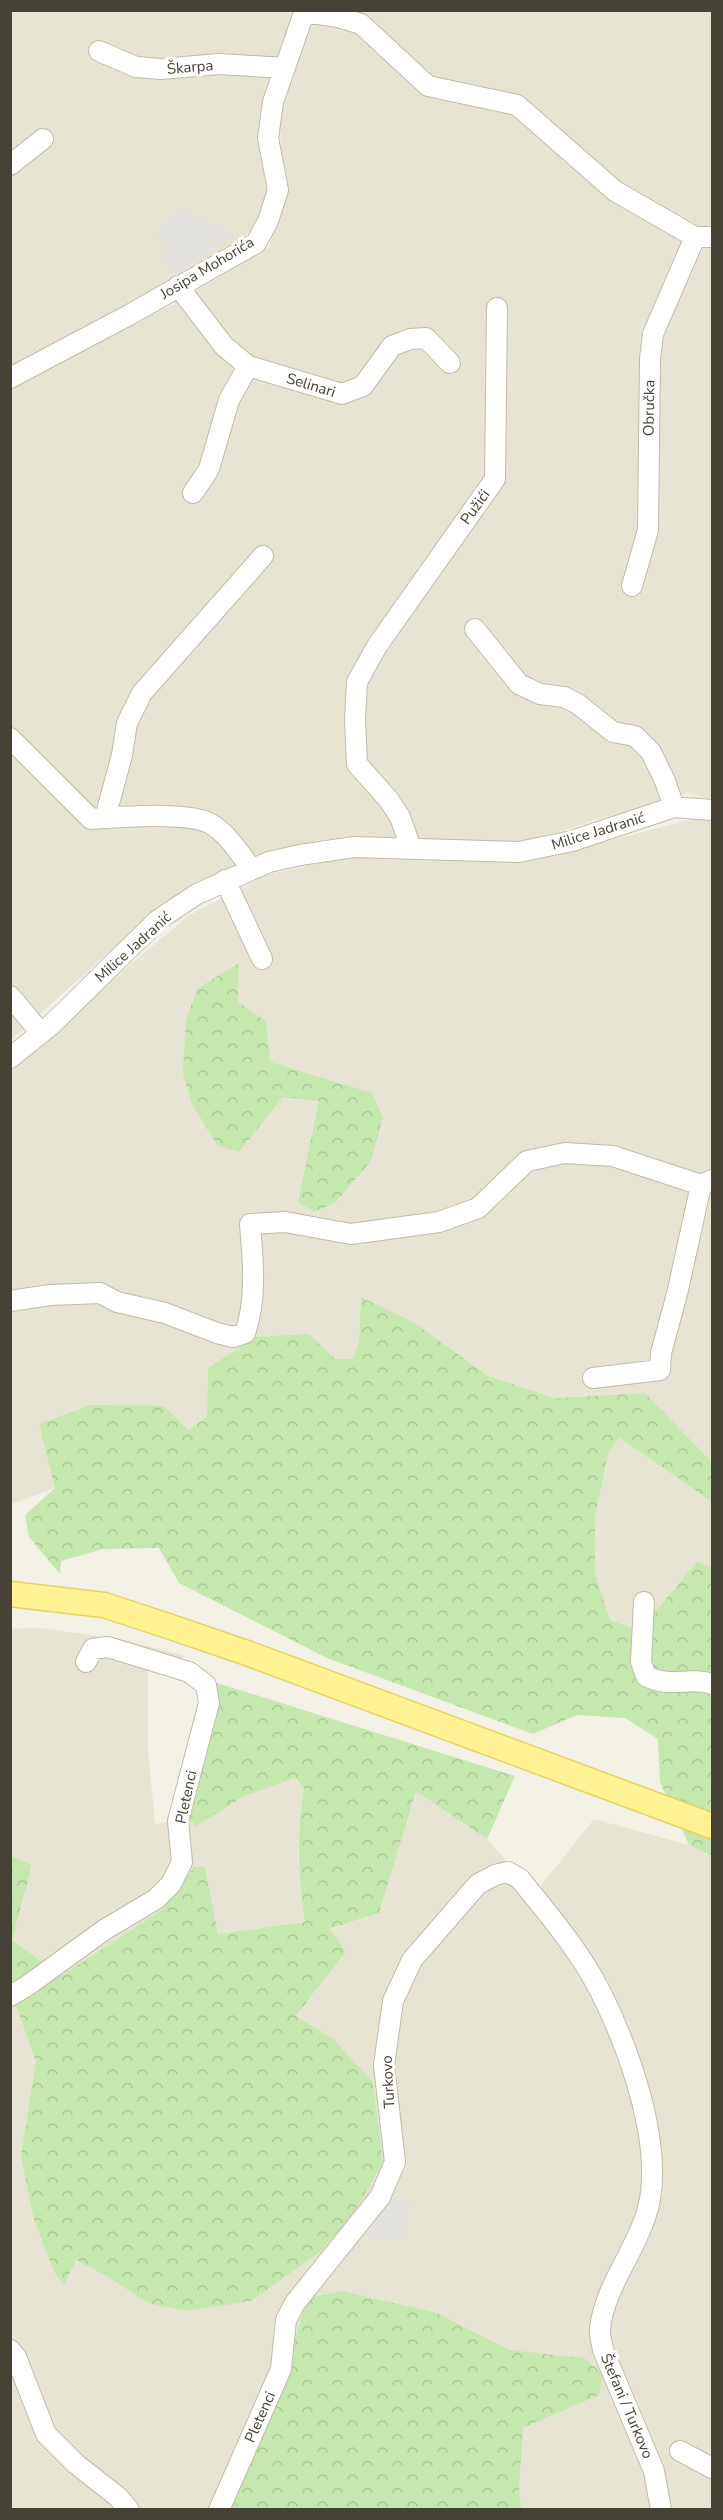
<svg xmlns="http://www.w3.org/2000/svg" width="723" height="2520" viewBox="0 0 723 2520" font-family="'Nunito Sans',sans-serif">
  <defs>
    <pattern id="forest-crowns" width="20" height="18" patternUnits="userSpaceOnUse" patternTransform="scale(1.5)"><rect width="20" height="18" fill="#c4e8ad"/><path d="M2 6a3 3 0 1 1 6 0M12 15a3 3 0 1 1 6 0" fill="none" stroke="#aac895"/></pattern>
  </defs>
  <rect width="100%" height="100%" fill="#f3f1e6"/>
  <path fill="#e7e4d4" d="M10,11H295L285,56L260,119L270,192L260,223L225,251L10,373Z
    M313,11H712V801L689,792L508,847L486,849L402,837L318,840L157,909L11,1040V384L178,302L269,247L283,199L279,104Z
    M704,816L712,823V1462L645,1393L555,1398L488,1376L415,1323L361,1298L359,1342L353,1360L335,1359L309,1335L208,1368L207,1416L189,1430L164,1406L40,1424L55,1488L11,1504V1066L188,916L266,875L356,855L536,860Z
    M620,1438L712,1502V1568L697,1563L649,1619L632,1628L610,1620L595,1574V1516L609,1451Z
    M39,1628L120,1639L183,1655L176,1676L148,1669V1750L155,1824L187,1819L196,1826L245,1796L294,1778L304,1788L300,1812L298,1855L301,1895L305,1922L217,1934L205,1867H194L162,1910L62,1977L12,1940L32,1866L11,1855L10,1629Z
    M416,1790L487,1839L535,1893L594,1819L689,1845L712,1856V2509H11L10,2003L16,2006L36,2062L22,2156L34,2220L54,2272L64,2284L76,2260L110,2278L251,2301L319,2253L351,2217L332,2038L296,2017L346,1952L330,1930L379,1913Z"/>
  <path fill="url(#forest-crowns)" d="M239,963L238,1002L266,1021L270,1062L372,1093L383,1118L371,1161L335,1203L314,1212L298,1202L319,1101L283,1097L239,1152L218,1146L192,1104L183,1073L186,1021L197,989Z
    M361,1297L415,1323L488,1376L555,1398L645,1393L712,1462V1502L620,1438L609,1451L595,1516V1574L610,1620L632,1628L649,1619L697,1562L712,1568V1856L689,1845L660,1782L658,1739L625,1718L577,1715L533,1734L327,1658L179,1583L159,1548L103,1549L61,1561L60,1574L29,1537L25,1515L55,1488L39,1424L91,1405L164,1406L189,1430L207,1416L208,1368L256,1337L309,1334L335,1359H353L359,1342Z
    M217,1683L515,1776L487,1839L416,1791L379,1913L330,1929L346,1952L296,2016L332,2038L373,2082L383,2164L351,2217L319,2253L251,2301L187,2311L148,2303L110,2278L76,2260L64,2285L54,2272L34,2220L21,2156L36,2062L16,2006L11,2003L10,1855L32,1865L12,1940L61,1976L162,1910L194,1867H205L218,1934L305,1922C298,1877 296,1832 304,1788L295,1778L245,1796L196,1826L187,1819Z
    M342,2291L437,2313L509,2350L584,2358L603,2374L599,2395L523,2428L519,2487L521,2509L230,2510L285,2370L308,2298Z"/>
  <path fill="#e4e2de" d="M183,208L235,234L174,277L157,256L167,247L155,232Z
    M383,2196L411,2199L405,2242L367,2237L359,2228Z"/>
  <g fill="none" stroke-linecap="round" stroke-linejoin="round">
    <g stroke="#bfbba8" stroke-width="22">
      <path id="minor" d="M305,12L338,17L361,24L428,86L517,105L615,191L695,237H712
        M99,51L136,67L161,69L219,64L285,68
        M10,165L43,139
        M178,286L224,346L248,366L342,394L363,386L392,346L410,339L426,338L450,363
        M10,378L129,315L256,243L268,221L278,190L268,138L273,102L305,10
        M193,493L209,469L229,400L248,366
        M632,586L648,530L650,359L653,334L695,237
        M475,629L519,684L540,694L564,697L578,704L613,732L635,736L651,752L665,781L674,807
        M10,738L91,819C119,817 188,811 211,824C227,833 240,854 251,868
        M105,818L122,755L127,723L142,693L263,556
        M411,848L400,817L389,800L357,764L355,720L357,682L377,646L495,479L497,308
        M225,880L262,959
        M10,996L41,1033
        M10,1058L51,1025L158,920L197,894L269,862L300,855L354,847L519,852L572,841L674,807L712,810
        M10,1301L50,1295L100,1293L117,1302L165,1313L217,1333L233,1337L245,1333C257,1300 253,1259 250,1224L285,1222L351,1234L439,1222L478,1208L527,1161L565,1153L613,1156L701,1185L712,1180
        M593,1378L660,1370L661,1353L677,1294L701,1185
        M644,1602L641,1662L646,1676C672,1689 688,1676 712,1684
        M10,1996L27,1986L104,1930L156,1899L171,1884L182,1862L178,1821L209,1703L206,1685L189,1672L108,1647L93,1649L86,1662
        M10,2350L16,2357L46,2434L76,2464L118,2497L129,2510
        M680,2451L712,2468
        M219,2510L281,2369L286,2320L295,2303L380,2197L395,2162L384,2065L393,2001L412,1960L478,1884L495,1875L508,1872L520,1879C545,1910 573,1943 593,1978C626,2037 669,2152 645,2218C632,2256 605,2288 600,2328C599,2335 602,2343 603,2350L654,2471L661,2510"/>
    </g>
    <g stroke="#e5d361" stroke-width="27">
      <path id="major" d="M10,1594L104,1605L168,1626L247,1653L712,1826"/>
    </g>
    <use href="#minor" stroke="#fff" stroke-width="20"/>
    <use href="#major" stroke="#fff293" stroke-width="24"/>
  </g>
  <g text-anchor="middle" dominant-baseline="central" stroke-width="6" stroke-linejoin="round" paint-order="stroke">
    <g font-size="15" fill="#464235" stroke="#fff">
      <text transform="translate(190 67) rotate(-5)">Škarpa</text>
      <text transform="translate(207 268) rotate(-31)">Josipa Mohorića</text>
      <text transform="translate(311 385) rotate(17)">Selinari</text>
      <text transform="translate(649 408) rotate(-89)">Obručka</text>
      <text transform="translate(475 507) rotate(-54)">Pužići</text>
      <text transform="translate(598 831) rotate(-17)">Milice Jadranić</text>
      <text transform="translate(133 947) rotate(-42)">Milice Jadranić</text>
      <text transform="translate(186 1797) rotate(-78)">Pletenci</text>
      <text transform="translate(388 2082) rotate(-93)">Turkovo</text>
      <text transform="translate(627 2406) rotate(67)">Štefani / Turkovo</text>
      <text transform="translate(260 2417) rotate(-66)">Pletenci</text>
    </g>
  </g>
  <rect width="723" height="2520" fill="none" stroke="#464235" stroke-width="24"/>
</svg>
